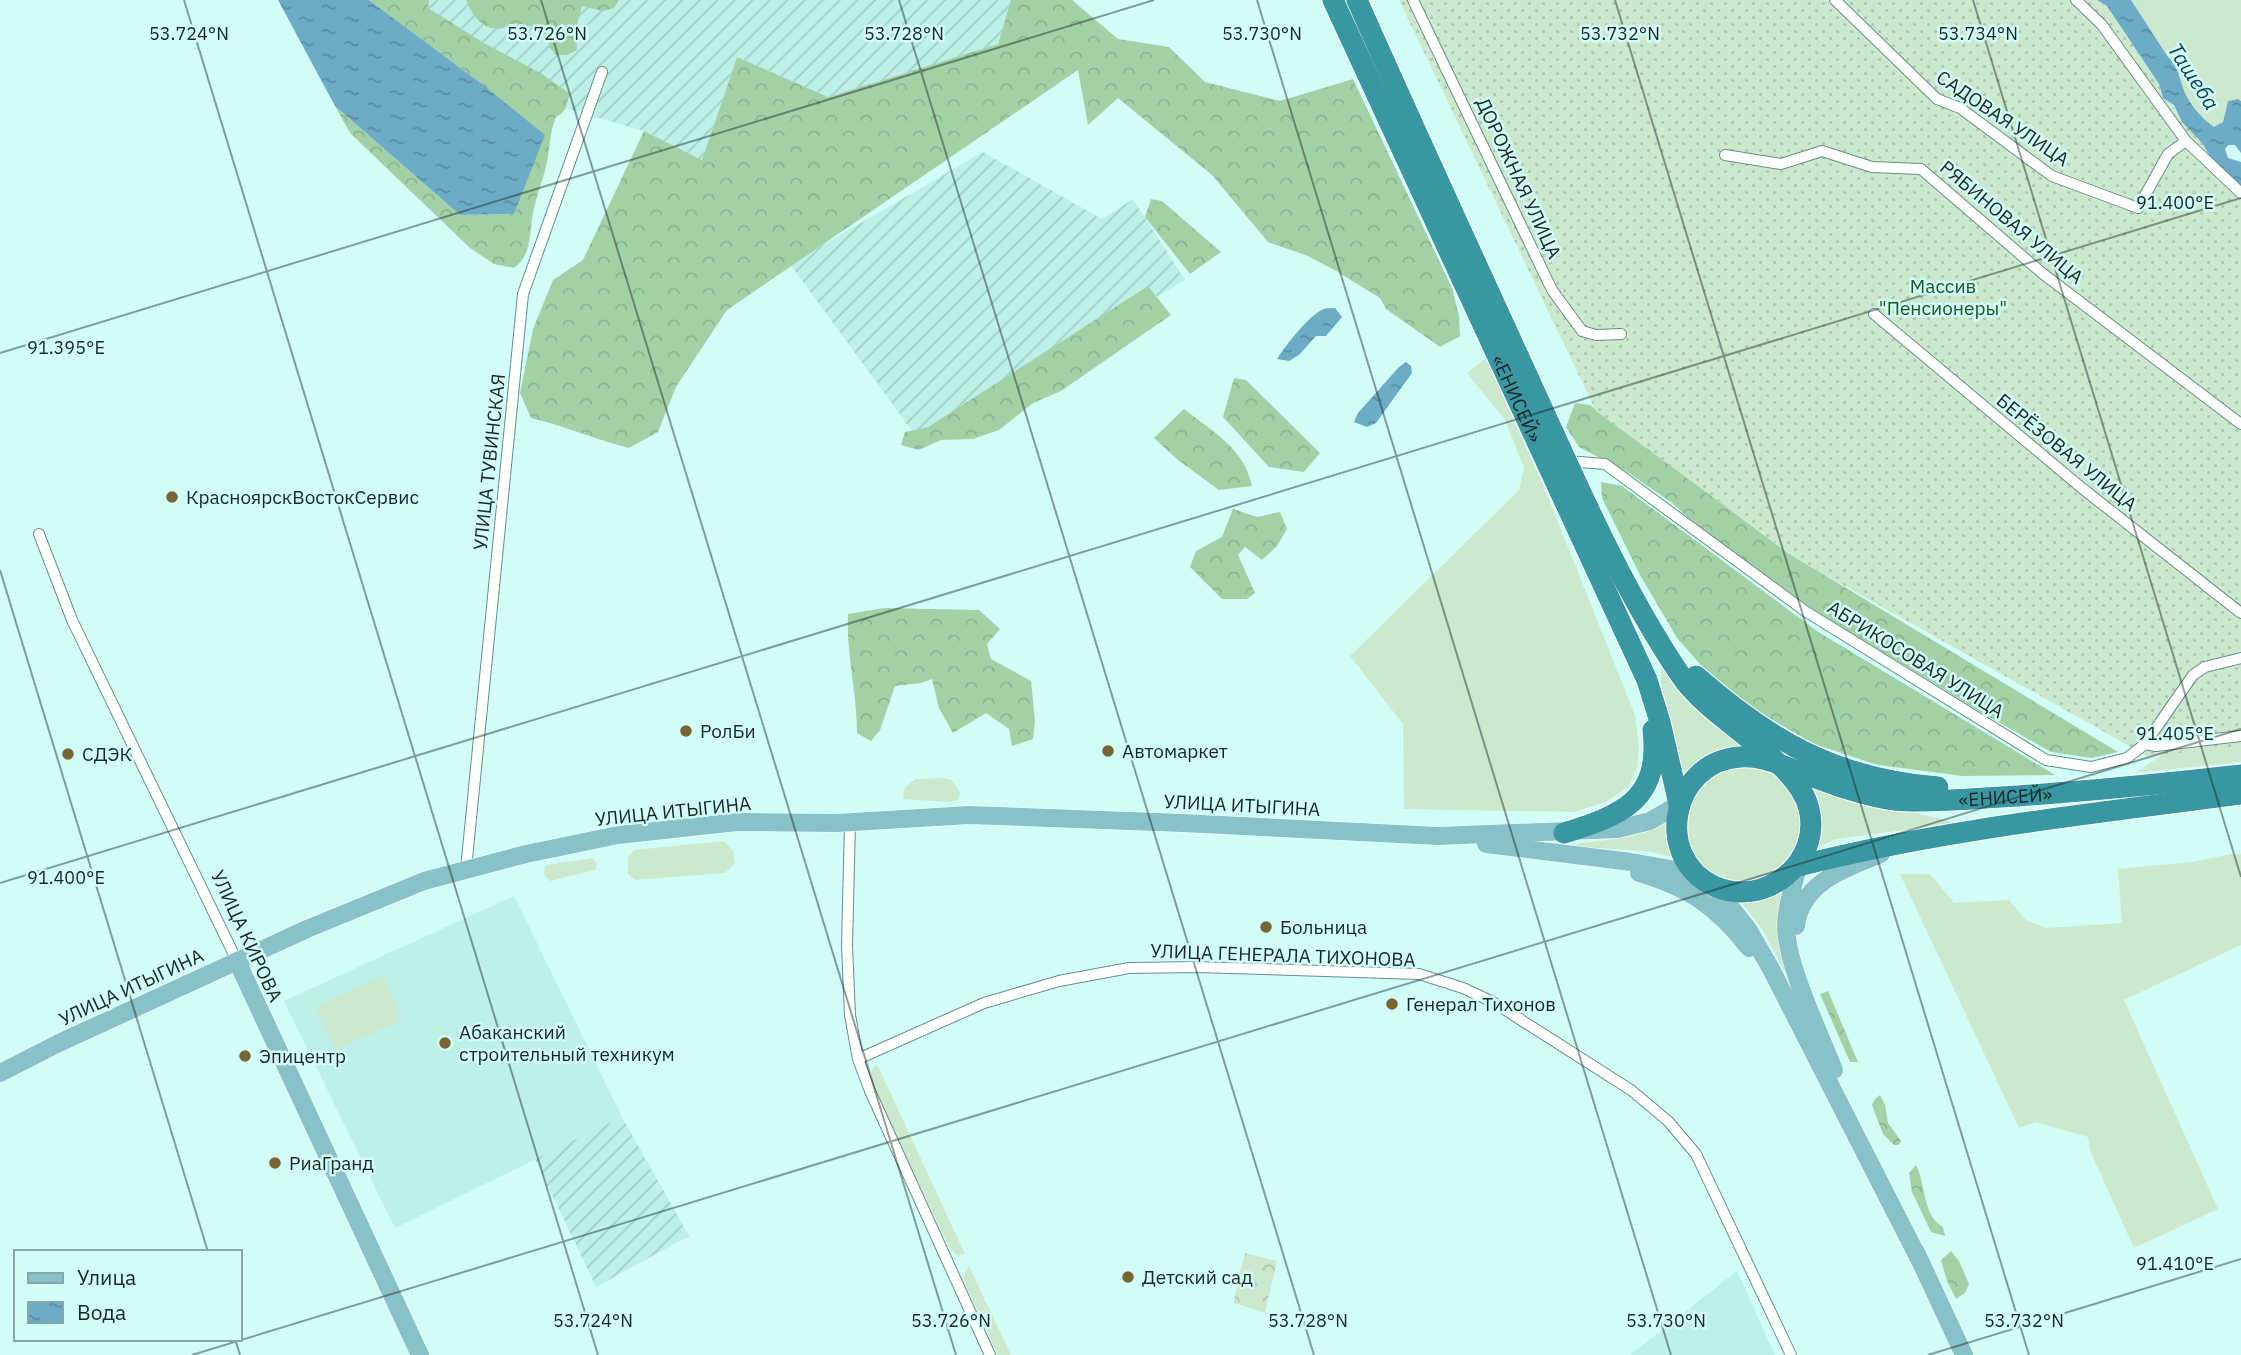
<svg xmlns="http://www.w3.org/2000/svg" width="2241" height="1355" viewBox="0 0 2241 1355" font-family="'IBM Plex Sans',sans-serif">
  <defs>
    <pattern id="industrial-furrows" width="10" height="10" patternUnits="userSpaceOnUse" patternTransform="scale(1.75)"><rect width="10" height="10" fill="#bcf0e9"/><path d="M-1 1l2-2M0 10L10 0M9 11l2-2" fill="none" stroke="#a1cec8"/></pattern>
    <pattern id="forest-crowns" width="20" height="18" patternUnits="userSpaceOnUse" patternTransform="scale(1.75)"><rect width="20" height="18" fill="#a3d1a6"/><path d="M2 6a3 3 0 1 1 6 0M12 15a3 3 0 1 1 6 0" fill="none" stroke="#8cb38f"/></pattern>
    <pattern id="park-crowns" width="20" height="18" patternUnits="userSpaceOnUse" patternTransform="scale(1.75)"><rect width="20" height="18" fill="#cce9cd"/><path d="M2 6a3 3 0 1 1 6 0M12 15a3 3 0 1 1 6 0" fill="none" stroke="#aec8b0"/></pattern>
    <pattern id="garden-dots" width="8" height="8" patternUnits="userSpaceOnUse" patternTransform="scale(1.75)"><rect width="8" height="8" fill="#cce9cd"/><path d="M2 2h.1M6 6h.1" fill="none" stroke="#aec8b0" stroke-width="1.8" stroke-linecap="round"/></pattern>
    <pattern id="water-ripples" width="26" height="14" patternUnits="userSpaceOnUse" patternTransform="scale(1.75)"><rect width="26" height="14" fill="#6dacc7"/><path d="M2 4q2-2 4 0t4 0M15 11q2-2 4 0t4 0" fill="none" stroke="#598ca1"/></pattern>
  </defs>
  <rect width="100%" height="100%" fill="#d2fef8"/>
  <path fill="#bcf0e9" d="M514,896L622,1117L395,1228L284,1001Z
    M1737,1271L1775,1355H1630Z"/>
  <path fill="url(#industrial-furrows)" d="M387,0H1011L998,44L828,97L737,57L702,160L644,131L482,84Z
    M983,152L1102,219L1133,199L1185,280L918,439L790,264Z
    M622,1117L689,1236L596,1287L535,1159Z"/>
  <path fill="#cce9cd" d="M2131,0H2241V101L2238,99L2228,101C2225,111 2226,125 2214,127C2203,119 2194,109 2187,97C2180,84 2180,68 2168,57Z
    M1486,358L1546,492L1635,715L1639,747L1637,769L1628,787L1606,802L1574,812L1404,809L1403,724L1350,656L1519,490L1524,468L1505,420L1467,373Z
    M1661,666L1690,698L1752,750L1682,782L1661,693Z
    M2241,743V762L2135,773L2168,751Z
    M1686 824a58 58 0 1 1 116 0a58 58 0 1 1-116 0Z
    M943,778L952,780L960,793L959,799L949,802L903,799L905,787L916,779Z
    M1803,778L1845,795L1957,823L1836,839L1813,850Z
    M1671,818L1672,857L1646,851L1578,847L1577,844C1608,839 1647,839 1671,818Z
    M724,841L733,851L735,863L725,873L635,880L628,874V858L634,850Z
    M2231,854H2241V945L2124,1000L2218,1209L2134,1248L2090,1151L2088,1137L2035,1122L2019,1128L1900,874H1930L1954,903L2009,900L2026,920L2047,928L2122,923L2118,869L2192,862Z
    M592,858L597,863L595,870L550,881C543,876 542,872 546,865Z
    M1787,886C1774,921 1779,936 1785,972L1762,929L1739,899Z
    M383,976L402,1020L336,1050L315,1007Z
    M877,1064L965,1254L958,1256L949,1247L873,1086C872,1078 869,1069 877,1064Z
    M969,1266L1011,1355H998L963,1279L965,1271Z"/>
  <path fill="url(#forest-crowns)" d="M369,0H429L428,8L484,43L542,74L569,93C567,104 567,112 556,117C551,130 551,135 549,149C547,171 537,192 533,213C529,234 532,255 514,268L494,264L470,248L350,133L335,106L460,215L514,214L529,173L482,84Z
    M466,0H619L614,8L603,11L582,6L576,29L577,50L567,55H556L549,47V37C542,30 524,22 513,24C509,24 506,27 503,28C483,32 473,16 466,0Z
    M1011,0H1072L1118,39L1169,47L1205,82L1280,101L1353,79L1452,288L1459,316L1460,336L1440,347L1386,309L1380,298L1336,271L1308,256L1268,242L1212,175L1118,98L1088,125L1078,70L727,310L676,387L658,432L629,448C595,439 564,426 531,418L520,393L533,329L553,280L583,260L644,131L702,160L737,57L828,97L998,44Z
    M1151,199L1162,201L1221,252L1190,274L1145,217Z
    M1148,286L1171,315L1061,391L1033,403L999,430L973,439L941,440L919,450L901,445L905,432L928,427Z
    M1234,378L1246,380L1320,453L1304,472L1269,467L1223,417Z
    M1575,403L1590,405L1788,553L2118,752L2092,758L2051,752L1979,711L1811,608L1693,522L1671,502L1627,472L1579,447L1566,427Z
    M1184,409C1213,432 1244,448 1252,486L1219,490L1178,460L1154,438Z
    M1601,482L1622,486L1817,631L2055,775L1962,776L1878,765L1814,744L1753,709L1707,672L1677,638L1640,575L1602,498Z
    M1233,509L1257,517L1280,512L1287,529L1277,546L1262,560L1245,547L1238,555L1255,593L1247,599H1222L1190,567L1196,551L1222,537Z
    M884,608L979,610L1000,629L987,644L991,659L1031,681L1035,721L1033,739L1012,746L1009,729L986,713L953,733L939,708L932,679L921,683L895,686L880,730L871,741L857,733C857,693 846,654 848,614Z
    M1828,991L1858,1062H1850L1820,994Z
    M1880,1095L1885,1105L1888,1123L1901,1141L1899,1145H1894L1883,1134L1872,1105L1875,1099Z
    M1916,1165C1926,1184 1922,1215 1943,1227L1945,1236L1931,1232L1912,1192L1909,1173Z
    M1951,1251L1959,1261L1969,1284L1965,1293L1956,1299L1947,1281L1941,1260Z"/>
  <path fill="url(#park-crowns)" d="M1245,1253L1277,1261L1265,1313L1234,1303C1235,1286 1241,1270 1245,1253Z"/>
  <path fill="url(#garden-dots)" d="M1399,0H2097L2107,6L2159,84L2163,98L2174,105L2182,122L2202,143L2215,164L2241,189V747L2147,756L1797,559L1596,411Z"/>
  <path fill="url(#water-ripples)" d="M278,0H369L482,84L545,135L514,214L460,215L335,106Z
    M2097,0H2131L2168,57C2180,68 2180,84 2187,97C2194,109 2203,119 2214,127L2223,122L2228,101L2238,99L2241,101V153L2235,145H2228L2225,149L2228,158L2241,162V189L2215,164L2202,143L2182,122L2174,105L2163,98L2159,84L2107,6Z
    M1335,308L1342,317L1326,336H1316L1299,355L1289,361L1277,359C1285,346 1310,314 1324,309C1324,308 1334,308 1335,308Z
    M1406,362L1411,366L1412,373L1376,423L1367,427L1354,422L1358,413L1399,367Z"/>
  <g fill="none" stroke-linecap="round" stroke-linejoin="round">
    <g stroke="#668f8a" stroke-width="12">
      <path id="street" d="M1413,0L1552,290L1582,331L1596,335L1621,334
        M1835,0L1937,99L1960,108L2052,176L2138,208L2168,154L2186,141
        M2076,0L2102,25L2186,141L2241,193
        M1725,155L1781,164L1822,151L1872,167L1921,169L2042,273L2241,424
        M1874,314L2083,489L2241,613
        M1567,461L1605,464L1805,611L2046,760L2091,767L2127,758L2145,744L2193,675L2205,667L2241,658
        M39,534L72,620L237,961
        M2145,744L2156,746L2241,736
        M850,822L847,946L850,1015L858,1059L870,1091L990,1355
        M466,869L523,294L602,72
        M858,1059L984,1003L1059,981L1129,968L1197,967L1419,974L1463,988L1493,1002L1631,1090L1668,1121L1696,1154L1791,1355"/>
    </g>
    <g stroke="#fff" stroke-width="19">
      <path id="primary" d="M1486,844L1631,862L1671,869L1714,886L1748,929L1771,969L1920,1261
        M1798,866C1794,885 1786,906 1786,925C1786,965 1819,1031 1834,1070
        M1639,873C1689,888 1716,906 1749,948
        M1796,926C1801,882 1846,868 1881,854
        M237,961L420,1355
        M0,1073L59,1043L307,929L424,881L526,854L618,835L737,822L837,823L969,815L1182,823L1438,836L1618,829L1650,821L1679,804
        M1916,1252L1964,1355"/>
    </g>
    <g stroke="#fff" stroke-width="23">
      <g id="highway">
        <path id="s1" d="M1333,0L1647,680L1660,722L1679,804"/>
        <path id="s2" d="M1357,0C1415,131 1475,261 1534,390C1579,488 1621,587 1681,676C1712,722 1798,760 1809,809C1822,862 1765,909 1714,886C1652,857 1672,761 1740,757C1761,755 1780,765 1800,772C1829,783 1863,796 1894,800C1926,803 1968,799 2001,797C2082,792 2161,784 2241,775"/>
        <path d="M1696,676C1771,742 1837,779 1938,787"/>
        <path d="M1564,833C1621,815 1661,801 1653,730"/>
        <path d="M1798,866C1943,829 2093,814 2241,794"/>
      </g>
    </g>
    <use href="#street" stroke="#fff" stroke-width="10"/>
    <use href="#primary" stroke="#88c1c7" stroke-width="18"/>
    <use href="#highway" stroke="#3897a2" stroke-width="21"/>
  </g>
  <path fill="none" stroke="#162725" stroke-width="2" stroke-opacity="0.45" d="M184,0L598,1355M541,0L956,1355M899,0L1314,1355M1257,0L1671,1355M1615,0L2029,1355M1973,0L2241,877M0,353L1154,0M0,570L208,1252M0,883L2241,198M235,1339L240,1355M192,1355L2241,729M1928,1355L2241,1259"/>
  <g fill="#796433" stroke="#d2fef8" stroke-width="2.5">
    <circle cx="172" cy="497" r="7"/>
    <circle cx="686" cy="731" r="7"/>
    <circle cx="1108" cy="751" r="7"/>
    <circle cx="68" cy="754" r="7"/>
    <circle cx="1266" cy="927" r="7"/>
    <circle cx="1392" cy="1004" r="7"/>
    <circle cx="445" cy="1043" r="7"/>
    <circle cx="245" cy="1056" r="7"/>
    <circle cx="275" cy="1163" r="7"/>
    <circle cx="1128" cy="1277" r="7"/>
  </g>
  <g text-anchor="middle" dominant-baseline="central" stroke-width="5" stroke-linejoin="round" paint-order="stroke">
    <g font-size="19" fill="#162725" stroke="#d2fef8">
      <text transform="translate(2003 118) rotate(34)">САДОВАЯ УЛИЦА</text>
      <text transform="translate(1519 178) rotate(65)">ДОРОЖНАЯ УЛИЦА</text>
      <text transform="translate(2012 222) rotate(40)">РЯБИНОВАЯ УЛИЦА</text>
      <text stroke="none"><textPath href="#s1" startOffset="439">«ЕНИСЕЙ»</textPath></text>
      <text transform="translate(2067 452) rotate(39)">БЕРЁЗОВАЯ УЛИЦА</text>
      <text transform="translate(489 462) rotate(-84)">УЛИЦА ТУВИНСКАЯ</text>
      <text transform="translate(1916 659) rotate(32)">АБРИКОСОВАЯ УЛИЦА</text>
      <text stroke="none"><textPath href="#s2" startOffset="1538">«ЕНИСЕЙ»</textPath></text>
      <text transform="translate(1242 805) rotate(3)">УЛИЦА ИТЫГИНА</text>
      <text transform="translate(673 811) rotate(-6)">УЛИЦА ИТЫГИНА</text>
      <text transform="translate(247 936) rotate(65)">УЛИЦА КИРОВА</text>
      <text transform="translate(1283 955) rotate(2)">УЛИЦА ГЕНЕРАЛА ТИХОНОВА</text>
      <text transform="translate(131 987) rotate(-25)">УЛИЦА ИТЫГИНА</text>
    </g>
    <g font-size="19" fill="#175823" stroke="#d2fef8">
      <text x="1943" y="286">Массив<tspan x="1943" dy="22">"Пенсионеры"</tspan></text>
    </g>
    <g font-size="19" fill="#162725" stroke="#d2fef8" text-anchor="start">
      <text x="186" y="497">КрасноярскВостокСервис</text>
      <text x="700" y="731">РолБи</text>
      <text x="1122" y="751">Автомаркет</text>
      <text x="82" y="754">СДЭК</text>
      <text x="1280" y="927">Больница</text>
      <text x="1406" y="1004">Генерал Тихонов</text>
      <text x="459" y="1032">Абаканский<tspan x="459" dy="22">строительный техникум</tspan></text>
      <text x="259" y="1056">Эпицентр</text>
      <text x="289" y="1163">РиаГранд</text>
      <text x="1142" y="1277">Детский сад</text>
    </g>
    <g font-size="21" font-style="italic" fill="#0d4458" stroke="#d2fef8">
      <text transform="translate(2194 76) rotate(57)">Ташеба</text>
    </g>
  </g>
  <g font-size="18" text-anchor="middle" fill="#162725" stroke="#d2fef8" stroke-width="5" stroke-linejoin="round" paint-order="stroke">
    <text x="189" y="40">53.724°N</text>
    <text x="547" y="40">53.726°N</text>
    <text x="904" y="40">53.728°N</text>
    <text x="1262" y="40">53.730°N</text>
    <text x="1620" y="40">53.732°N</text>
    <text x="1978" y="40">53.734°N</text>
    <text x="2175" y="209">91.400°E</text>
    <text x="66" y="354">91.395°E</text>
    <text x="2175" y="740">91.405°E</text>
    <text x="66" y="884">91.400°E</text>
    <text x="2175" y="1270">91.410°E</text>
    <text x="593" y="1327">53.724°N</text>
    <text x="951" y="1327">53.726°N</text>
    <text x="1308" y="1327">53.728°N</text>
    <text x="1666" y="1327">53.730°N</text>
    <text x="2024" y="1327">53.732°N</text>
  </g>
  <rect x="14" y="1250" width="228" height="91" fill="#d2fef8" stroke="#87a8a4" stroke-width="2"/>
  <rect x="28" y="1273" width="35" height="10" fill="#88c1c7" stroke="#87a8a4" stroke-width="2"/>
  <text x="77" y="1285" font-size="21" fill="#162725">Улица</text>
  <rect x="28" y="1302" width="35" height="21" fill="url(#water-ripples)" stroke="#87a8a4" stroke-width="2"/>
  <text x="77" y="1320" font-size="21" fill="#162725">Вода</text>
</svg>
